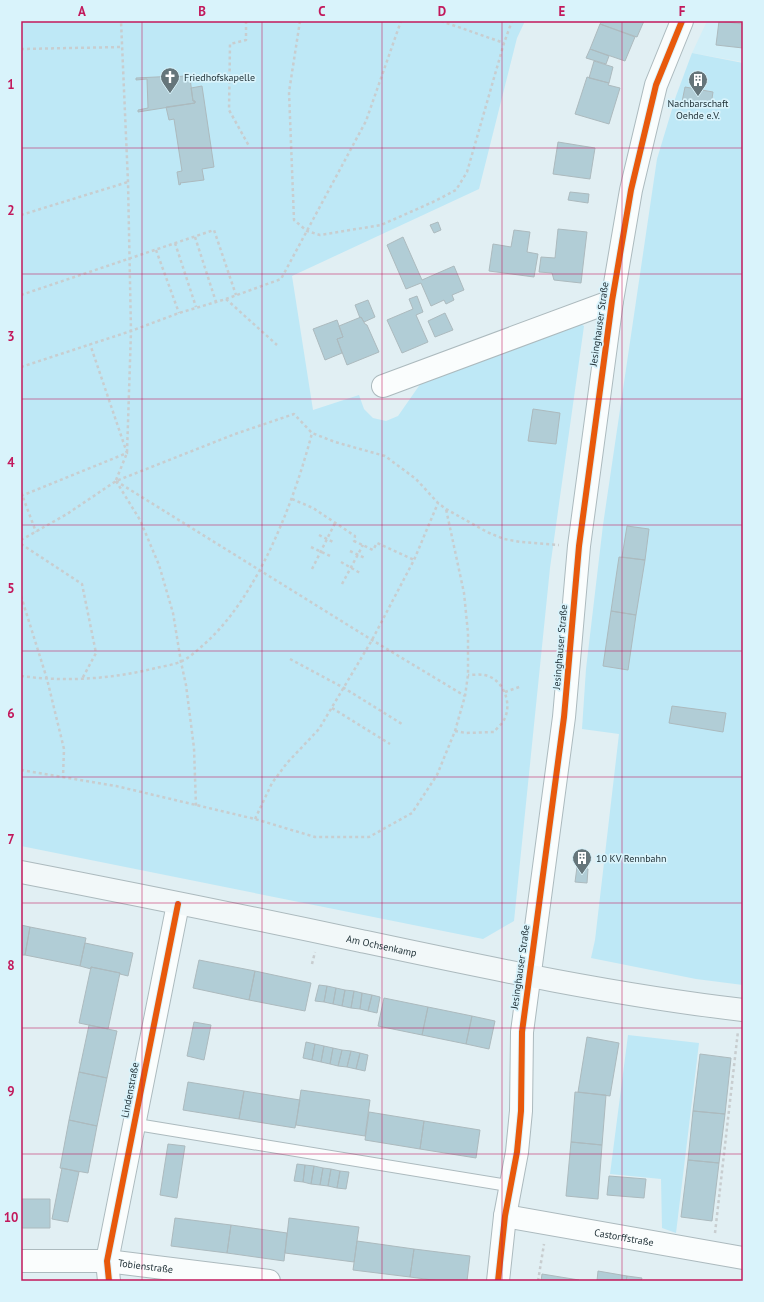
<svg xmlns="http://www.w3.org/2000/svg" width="764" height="1302" viewBox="0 0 764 1302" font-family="'PT Sans',sans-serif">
  <rect width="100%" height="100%" fill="#e1eff3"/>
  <path fill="#d2eff8" d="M707,21H743V62L692,53Z"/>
  <path fill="#bee8f6" d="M21,21H525L517,38L479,189L292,276L313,410L359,395L364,409L373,418L386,421L398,416L421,383L579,323L584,326L550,568L514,921L483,939L21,846Z
    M692,53L743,63V985L696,979L591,958L595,940L619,734L582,729L586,669L603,525L657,159L676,96Z
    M628,1035L699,1043L676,1233L662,1228L661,1179L610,1174Z"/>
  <path fill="#b1cdd6" stroke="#acbabe" d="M602,21H644L637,37L600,24Z
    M719,21L743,24V48L716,45Z
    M600,24L635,37L625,61L590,49Z
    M590,49L609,56L606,64L586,58Z
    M594,61L613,67L609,83L589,78Z
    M192,75V77L190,78L193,101H195V103L138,112V110L148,108L147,79L136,80V78L176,76V77Z
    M587,77L609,83L608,85L620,88L609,124L575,114Z
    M202,86L214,167L202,169L204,180L180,183L181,184L179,185L177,172L182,171L174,119L169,120L166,107L195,103V101H193L191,88Z
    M685,87L713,92L711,105L682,102Z
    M558,142L595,148L590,179L553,174Z
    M570,192L589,194L588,203L568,200Z
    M438,222L441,230L434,233L430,225Z
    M558,229L587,232L581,283L554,280L552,273L539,272L541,257L555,258Z
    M514,230L530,232L527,252L538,254L534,277L489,271L493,244L511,247Z
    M403,237L422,280L454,266L464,290L452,295L454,300L446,304L444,300L431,306L421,283L406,289L387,245Z
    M417,296L423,312L416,315L428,342L402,353L387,320L413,309L409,299Z
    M368,300L375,317L364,322L361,317L360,318L355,305Z
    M445,313L453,330L435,337L428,321Z
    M361,317L365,324L367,325L379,352L347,365L337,339L343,337L339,326Z
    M337,320L343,337L337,339L342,353L325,360L313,329Z
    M533,409L560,413L556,444L528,441Z
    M627,526L649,529L645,560L622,557Z
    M619,557L645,560L636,615L611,611Z
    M611,611L636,615L628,670L603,666Z
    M672,706L726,713L723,732L669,723Z
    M577,867L588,869L587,883L575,882Z
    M21,925L30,927L25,955H21Z
    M30,927L86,938L80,966L25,955Z
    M85,943L133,953L128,976L120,974V973L91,967V969L80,966Z
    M199,960L255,971L249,1000L193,988Z
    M91,967L120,973L108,1029L79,1023Z
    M255,971L311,983L305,1011L249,1000Z
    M319,985L327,986L324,1002L315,1001Z
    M327,986L336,988L333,1004L324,1002Z
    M336,988L345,990L342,1006L333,1004Z
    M345,990L354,991L351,1008L342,1006Z
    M354,991L362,993L360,1009L351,1008Z
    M362,993L372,995L368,1011L360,1009Z
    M372,995L380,997L377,1013L368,1011Z
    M384,998L428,1007L422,1035L378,1026Z
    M428,1007L472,1016L466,1044L422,1035Z
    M472,1016L495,1021L489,1049L466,1044Z
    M194,1022L211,1025L204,1060L187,1056Z
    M89,1025L117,1031L107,1078L79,1072Z
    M587,1037L619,1043L610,1096L578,1092Z
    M306,1042L315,1044L312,1060L303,1058Z
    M315,1044L324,1046L321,1062L312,1060Z
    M324,1046L333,1048L330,1064L321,1062Z
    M333,1048L342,1050L338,1066L330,1064Z
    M342,1050L351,1051L347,1067L338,1066Z
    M351,1051L360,1053L356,1069L347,1067Z
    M360,1053L368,1055L365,1071L356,1069Z
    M700,1054L731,1058L725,1114L693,1111Z
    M79,1072L107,1078L97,1126L69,1120Z
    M188,1082L244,1091L239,1119L183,1110Z
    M301,1090L370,1100L365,1136L296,1125Z
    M244,1091L300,1100L295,1128L239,1119Z
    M575,1092L606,1095L602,1145L571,1142Z
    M693,1111L725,1114L719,1163L688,1160Z
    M369,1112L424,1121L420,1149L365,1140Z
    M69,1120L97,1126L88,1173L60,1168Z
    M424,1121L480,1130L476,1158L420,1149Z
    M571,1142L602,1145L598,1199L566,1196Z
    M168,1144L185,1146L177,1198L160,1195Z
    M688,1160L719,1163L712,1221L681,1217Z
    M297,1164L305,1165L303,1182L294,1181Z
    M305,1165L314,1166L311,1184L303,1182Z
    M314,1166L323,1168L320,1185L311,1184Z
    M62,1168L79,1172L68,1222L52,1219Z
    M323,1168L331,1169L328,1186L320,1185Z
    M331,1169L340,1171L337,1188L328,1186Z
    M340,1171L349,1172L346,1189L337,1188Z
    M609,1176L646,1179L644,1198L607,1195Z
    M21,1199H50V1228H21Z
    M175,1218L231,1225L227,1253L171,1246Z
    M289,1218L359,1227L354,1262L285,1253Z
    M231,1225L287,1233L284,1261L227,1253Z
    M357,1241L414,1249L410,1277L353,1270Z
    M414,1249L470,1256L467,1281H440L410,1277Z
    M598,1271L627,1276L626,1281H597Z
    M542,1274L579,1280V1281H541Z
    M627,1276L642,1278L641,1281H626Z"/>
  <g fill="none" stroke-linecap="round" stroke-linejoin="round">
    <g stroke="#acbabe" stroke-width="13">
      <path id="service" d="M134,1124L511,1186"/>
    </g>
    <g stroke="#acbabe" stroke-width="24">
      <g id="minor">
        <path d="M383,386L612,301"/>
        <path id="s1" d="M505,1216L743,1258"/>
        <path id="s2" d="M21,1261H107L269,1281"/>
        <path d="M109,1281L107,1261L178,904"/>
        <path d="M498,1281L505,1216L517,1152L521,1111L522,1032L564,717L579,546L612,301L631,190L656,85L682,21"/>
      </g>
    </g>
    <g stroke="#acbabe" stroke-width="24">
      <g id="secondary">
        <path id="s3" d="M21,872C135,894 248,917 361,941C488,968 614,995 743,1010"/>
      </g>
    </g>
    <path stroke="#c8cdcf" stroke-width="2.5" stroke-dasharray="3 3" stroke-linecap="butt" d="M246,21V40L230,44L229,110L249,146
      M300,21L289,92L294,220L307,231L320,235L381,225L433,202L456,190L467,172L504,43L512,21
      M441,21L504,43
      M21,49L122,47
      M21,215L128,182
      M195,237L216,302
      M175,243L196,307
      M156,250L179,313
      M21,295L214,230L236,295
      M226,299L277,345
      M21,367L131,331L179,313L226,299L281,279L366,121L401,21
      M116,480L127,453L131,331L128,182L121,21
      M116,481L372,640L465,696
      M116,481L140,520L159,565L173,613L181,662L186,685L194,748L196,806
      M21,492L36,532
      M21,496L127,453L90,344
      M292,499L313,508L355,536L354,541L373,550L377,543L414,560
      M319,535L333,542
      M21,540L67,514L116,481L235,434L294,414L312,433L335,442L385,456L416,479L438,503L446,509L487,532L504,539L521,542L559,545
      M21,544L82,584L96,653L82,679
      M311,547L330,556
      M350,551L365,558
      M341,562L360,573
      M312,569L335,523
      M342,584L363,545
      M21,596L47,679L64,749L63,777
      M290,659L344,688L402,724
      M21,676C66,682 112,679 156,668C164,666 174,665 182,661C189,658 195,652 201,647C257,600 294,502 312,433
      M505,692L522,686
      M332,708L390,744
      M455,731L466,733L494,732C497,728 502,724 504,720C513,703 503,678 484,675C479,674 473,675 468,675
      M21,770L116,786L255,819L315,837H369L412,813L437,775L455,731L465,696L468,675V633L464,593L446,509
      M255,819L272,783L287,763L319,729L372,640L414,560L438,503
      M312,964L315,952
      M715,1233L738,1031
      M538,1281L544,1244"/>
    <use href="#service" stroke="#fafdfd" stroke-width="11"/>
    <use href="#minor" stroke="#fafdfd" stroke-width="22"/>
    <use href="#secondary" stroke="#f2f8f9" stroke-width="22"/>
    <g stroke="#d9f3fb" stroke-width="8">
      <path id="cycleway" d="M109,1281L107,1261L178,904
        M498,1281L505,1216L517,1152L521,1111L522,1032L564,717L579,546L612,301L631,190L656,85L682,21"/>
    </g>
    <use href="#cycleway" stroke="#e8590c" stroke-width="6"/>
  </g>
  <path fill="none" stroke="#c2185b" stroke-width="1" stroke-opacity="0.55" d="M142,21V1281M262,21V1281M382,21V1281M502,21V1281M622,21V1281M21,148H743M21,274H743M21,399H743M21,525H743M21,651H743M21,777H743M21,903H743M21,1028H743M21,1154H743"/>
  <defs>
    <g id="church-pin" transform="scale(1)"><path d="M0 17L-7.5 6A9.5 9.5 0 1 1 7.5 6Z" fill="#65757a" stroke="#d9f3fb"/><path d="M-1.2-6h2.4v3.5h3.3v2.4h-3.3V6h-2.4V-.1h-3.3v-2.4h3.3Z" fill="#fff"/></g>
    <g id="building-pin" transform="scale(1)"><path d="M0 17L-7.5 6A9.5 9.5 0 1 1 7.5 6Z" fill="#65757a" stroke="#d9f3fb"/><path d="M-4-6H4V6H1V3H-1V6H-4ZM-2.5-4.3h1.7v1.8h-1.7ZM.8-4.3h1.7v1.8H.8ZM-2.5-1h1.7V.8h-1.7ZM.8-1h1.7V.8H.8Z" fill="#fff"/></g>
  </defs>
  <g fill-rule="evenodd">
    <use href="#church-pin" x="170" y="77"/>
    <use href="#building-pin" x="698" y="80"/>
    <use href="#building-pin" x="582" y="858"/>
  </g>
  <g text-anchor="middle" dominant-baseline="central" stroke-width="3.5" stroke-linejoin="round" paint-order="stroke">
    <g font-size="10" fill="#223339" stroke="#d9f3fb" text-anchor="start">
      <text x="184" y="77">Friedhofskapelle</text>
      <text x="698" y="103" text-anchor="middle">Nachbarschaft<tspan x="698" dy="12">Oehde e.V.</tspan></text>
      <text x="596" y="858">10 KV Rennbahn</text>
    </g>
    <g font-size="10" fill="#223339" stroke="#d9f3fb">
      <text transform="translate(599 324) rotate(-82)">Jesinghauser Straße</text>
      <text transform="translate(560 647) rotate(-85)">Jesinghauser Straße</text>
      <text stroke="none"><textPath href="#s3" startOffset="368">Am Ochsenkamp</textPath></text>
      <text transform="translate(520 967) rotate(-82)">Jesinghauser Straße</text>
      <text transform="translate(130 1090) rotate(-79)">Lindenstraße</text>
      <text stroke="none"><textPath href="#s1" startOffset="121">Castorffstraße</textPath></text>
      <text stroke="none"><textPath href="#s2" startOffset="125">Tobienstraße</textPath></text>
    </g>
  </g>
  <rect width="764" height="1302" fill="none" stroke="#d9f3fb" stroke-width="44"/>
  <rect x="22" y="22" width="720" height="1258" fill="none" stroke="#c2185b" stroke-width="1.5"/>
  <g font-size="13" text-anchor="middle" font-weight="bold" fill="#c2185b">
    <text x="82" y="16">A</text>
    <text x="202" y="16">B</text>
    <text x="322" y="16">C</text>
    <text x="442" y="16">D</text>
    <text x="562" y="16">E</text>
    <text x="682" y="16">F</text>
    <text x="11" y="89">1</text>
    <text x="11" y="215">2</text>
    <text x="11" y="341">3</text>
    <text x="11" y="467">4</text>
    <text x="11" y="593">5</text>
    <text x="11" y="718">6</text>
    <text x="11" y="844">7</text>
    <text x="11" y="970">8</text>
    <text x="11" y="1096">9</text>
    <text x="11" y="1222">10</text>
  </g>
</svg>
